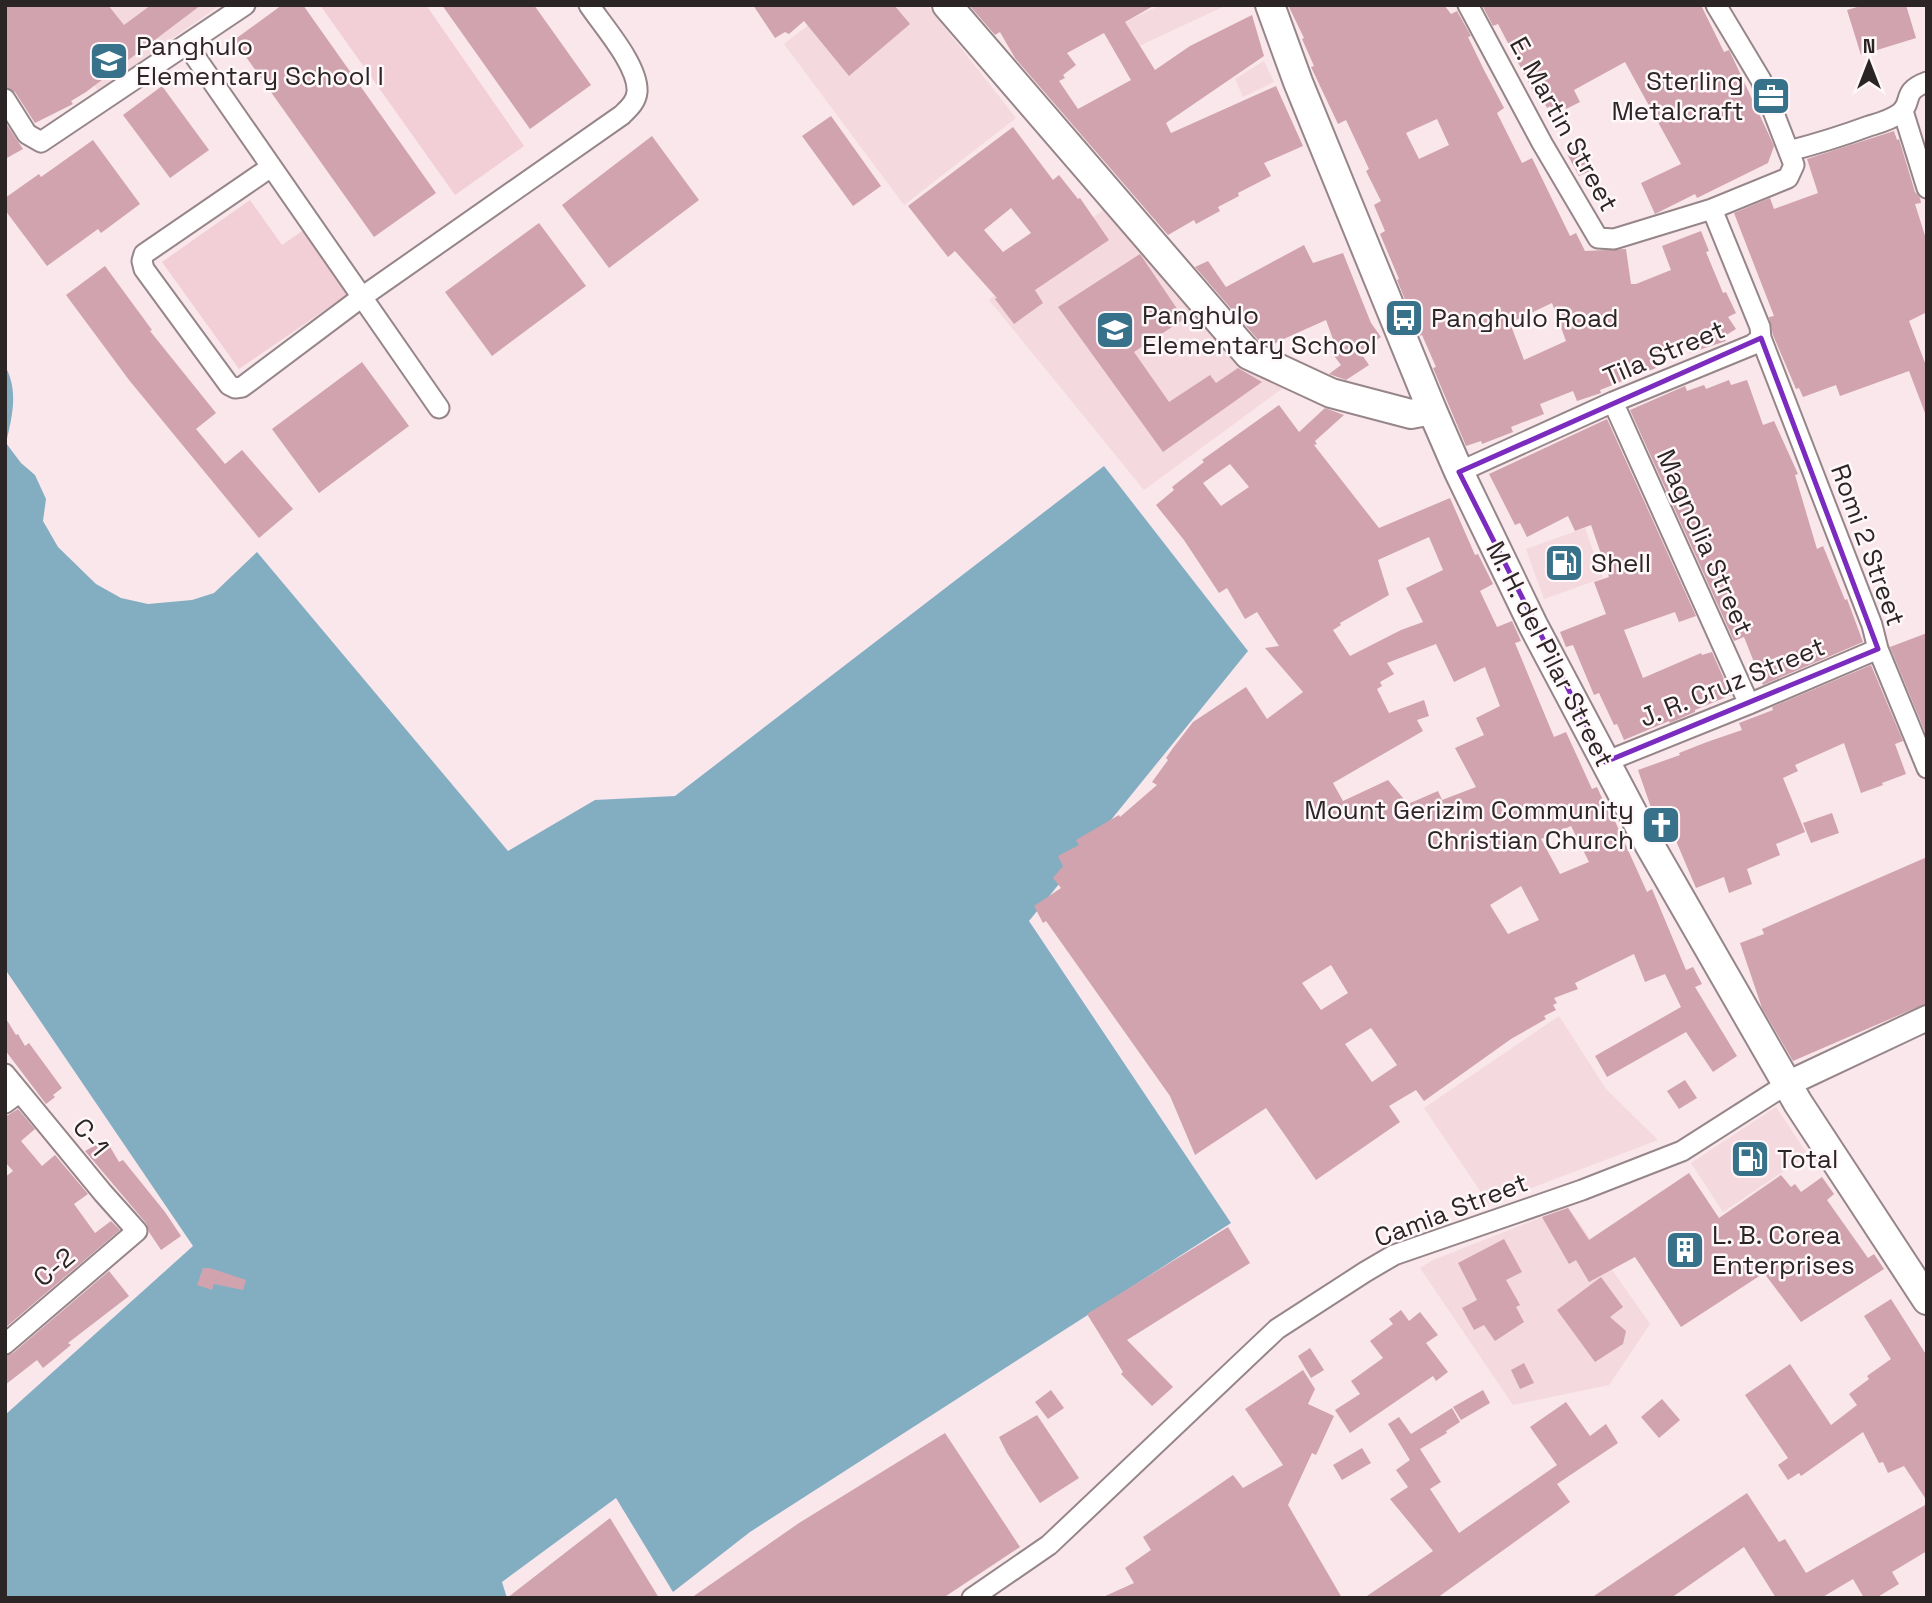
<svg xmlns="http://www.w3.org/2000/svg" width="1932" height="1603" viewBox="0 0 1932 1603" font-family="'Space Grotesk',sans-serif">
  <rect width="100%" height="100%" fill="#f9e7eb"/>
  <path fill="#f4d9df" d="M38,5H216L217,7L98,91Z
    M834,5H927L1016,118L904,205L784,44Z
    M1161,5H1227L1137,47L1125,22Z
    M1264,61L1274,82L1243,97L1235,79Z
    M1113,202L1287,385L1144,490L989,300Z
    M1585,528L1603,578L1544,599L1526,549Z
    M1559,1016L1606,1089L1658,1140L1489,1204L1424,1108Z
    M1776,1107L1808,1155L1723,1212L1691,1163Z
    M1568,1207L1650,1324L1609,1385L1513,1405L1420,1268L1433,1260Z"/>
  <path fill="#f2ced7" d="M320,5H426L524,146L455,195Z
    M250,200L282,245L308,227L351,292L239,369L162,262Z"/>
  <path fill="#83aec2" d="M5,366C19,391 12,417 6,443L21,463L35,475L46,499L43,521L58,547L96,584L121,598L148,604L192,600L214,593L257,552L508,851L595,800L675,796L1104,466L1248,651L1029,921L1231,1223L750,1532L673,1592L616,1498L502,1582L507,1598H5V1415L193,1246L5,969Z"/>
  <path fill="#d0a3ae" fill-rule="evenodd" d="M5,5H108L124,25L151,5H201L86,92L71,101L73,104L35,123L15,92L5,87Z
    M282,5H303L436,193L374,237L234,40Z
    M442,5H534L591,85L530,129Z
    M753,5H894L910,24L849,76L804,21L789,34L785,32L775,38Z
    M969,5H1155L1125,22L1155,70L1190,46L1252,15L1264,56L1166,123L1171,133L1276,86L1303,146L1264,163L1271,176L1238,193L1239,196L1218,207L1220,211L1196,224L1194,220L1168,235L1015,58L1000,32L995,35ZM1104,33L1131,80L1078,109L1059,81L1065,78L1063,75L1076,65L1067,53Z
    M1288,5H1444L1451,14L1457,11L1471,36L1468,37L1484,70L1504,108L1497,113L1522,163L1532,158L1570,236L1576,233L1585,251L1626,249L1631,284H1636L1671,270L1662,246L1701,231L1709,251L1706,252L1723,293L1726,292L1736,313L1728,317L1736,329L1723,337L1726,341L1690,353L1686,343L1651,356L1656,368L1600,390L1601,393L1577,401L1573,391L1540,404L1544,414L1511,427L1513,432L1482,444L1481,441L1466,446L1433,368L1436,367L1422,335L1420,336L1397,280L1399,279L1380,234L1385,231L1374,205L1381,201L1366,171L1369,169L1346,120L1338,124L1311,67L1314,66L1302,39L1304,38ZM1437,119L1449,145L1419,159L1406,133ZM1552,303L1566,341L1524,360L1510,323Z
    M1482,5H1701L1724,52L1729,50L1731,54L1769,135L1774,146L1768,163L1697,198L1695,194L1655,214L1641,183L1681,164L1625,62L1574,90L1580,102L1566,109L1564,104L1552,110L1550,106L1547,108L1540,93L1535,95L1498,24L1493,26Z
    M1864,5H1906L1916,38L1861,55L1847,10Z
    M162,86L209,150L170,178L123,115Z
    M831,116L881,186L853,206L802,136Z
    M5,122L23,149L5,159Z
    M1013,127L1053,180L1059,175L1078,199L1080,198L1109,240L1035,290L1043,303L1014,324L995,299L997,298L955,251L948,257L908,206ZM1011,208L1031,233L1003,252L984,230Z
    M1894,131L1897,140L1899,139L1915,192L1920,198L1921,203L1915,204L1927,242V312L1909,321L1927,368L1925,413L1909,371L1840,396L1836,385L1803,397L1799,388L1796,389L1773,335L1769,317L1774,316L1734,213L1770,198L1774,209L1818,193L1807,159Z
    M652,136L699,200L609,268L562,205Z
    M93,140L140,204L101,233L98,229L47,266L5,210V198L39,174L41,177Z
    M1580,144L1594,169L1579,176L1566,152Z
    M539,223L586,286L492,356L445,292Z
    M1304,245L1313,263L1343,253L1371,323L1381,337L1360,352L1369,365L1346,380L1329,374L1341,365L1332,353L1337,350L1326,320L1277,342L1271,347L1259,341L1195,267L1208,261L1226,287Z
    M1140,254L1184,319L1134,352L1169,402L1210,375L1216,383L1238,368L1262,382L1163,452L1058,307Z
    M105,266L152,330L150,331L216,413L196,429L225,464L242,450L293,509L259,538L129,380L66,295Z
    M362,362L409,426L319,493L272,429Z
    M1729,380L1731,385L1747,380L1763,425L1774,421L1798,474L1795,475L1817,549L1823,546L1845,600L1847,599L1863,642L1763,685L1744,637L1734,641L1630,410L1685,386L1687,391L1704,385L1706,389Z
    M1279,405L1299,432L1325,408L1344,415L1315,441L1317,444L1314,445L1379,528L1450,498L1475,555L1478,554L1493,584L1480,591L1497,627L1512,621L1521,641L1515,643L1554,737L1566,732L1592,789L1597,787L1607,809L1614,819L1647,892L1652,889L1686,970L1693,967L1702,984L1695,987L1737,1056L1713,1072L1686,1032L1607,1077L1595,1056L1681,1007L1665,974L1645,982L1634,954L1575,983L1578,989L1554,998L1557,1003L1553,1005L1556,1010L1544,1016L1546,1019L1511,1039L1424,1101L1416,1090L1389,1106L1400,1122L1316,1180L1266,1108L1195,1155L1170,1096L1046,921L1043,923L1034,906L1061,888L1053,878L1063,866L1058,856L1079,845L1076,840L1119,815L1120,817L1157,785L1152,782L1168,760L1166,758L1173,748L1193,722L1246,687L1267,719L1303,692L1265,648L1279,646L1257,612L1245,619L1227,588L1219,593L1184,540L1156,505L1174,490L1172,487L1204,462L1202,460ZM1230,464L1249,487L1221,506L1203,483ZM1429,537L1443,570L1406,588L1423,622L1401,630L1350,656L1333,630L1341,625L1340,623L1389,595L1378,560ZM1436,644L1454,682L1485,667L1500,706L1476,718L1484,735L1455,748L1476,787L1442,800L1438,791L1408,804L1388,780L1343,801L1333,783L1423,731L1417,720L1429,716L1424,700L1389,713L1377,689L1382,686L1380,682L1394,674L1387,663ZM1571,826L1589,862L1560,874L1541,839ZM1521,886L1539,920L1508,934L1490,905ZM1331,965L1348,993L1321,1010L1302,983ZM1371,1028L1397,1065L1372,1082L1345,1044Z
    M1607,419L1696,616L1679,622L1675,612L1624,630L1643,678L1701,653L1702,655L1712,652L1731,695L1695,710V712L1670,723L1669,721L1624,740L1617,724L1614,725L1599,693L1594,695L1573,645L1566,647L1560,632L1606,614L1594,582L1609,577L1591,525L1575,531L1568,516L1527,537L1520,523L1515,525L1489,474Z
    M1927,633V732H1925L1890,647Z
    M1871,665L1903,741L1895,744L1906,774L1882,783L1883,785L1861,793L1844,743L1795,765L1798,771L1783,778L1805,832L1776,844L1780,855L1747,869L1752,884L1729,893L1724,877L1696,888L1671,829L1662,832L1656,822L1638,770L1680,755L1679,753L1707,742L1742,730L1739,723L1773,710L1772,707Z
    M1832,813L1839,833L1811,843L1803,823Z
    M1927,857V1003L1793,1061L1762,1008L1740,943L1764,934L1762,929Z
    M5,1017L16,1035L18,1034L25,1046L29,1043L62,1088L53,1095L55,1097L46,1104L5,1050Z
    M1685,1080L1697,1098L1679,1109L1667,1091Z
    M18,1109L35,1129L21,1141L42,1166L55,1155L88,1194L74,1204L95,1233L111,1221L120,1230L5,1328V1177L13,1171L5,1162V1117Z
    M96,1145L100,1151L109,1145L119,1162L123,1160L165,1212L181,1236L161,1250L149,1232L146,1223L85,1151Z
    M1689,1173L1719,1218L1781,1175L1791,1187L1795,1184L1801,1192L1822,1177L1834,1194L1827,1200L1868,1258L1874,1254L1884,1269L1801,1322L1764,1273L1681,1327L1635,1257L1589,1282L1576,1260L1569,1264L1542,1217L1568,1208L1589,1240Z
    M1228,1227L1250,1263L1127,1340L1173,1387L1152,1406L1121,1374L1123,1372L1087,1314Z
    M1504,1239L1522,1272L1506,1280L1520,1305L1516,1307L1524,1322L1495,1341L1484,1325L1474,1330L1462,1308L1477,1300L1458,1263Z
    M203,1268H210L246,1280L243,1290L214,1284L212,1290L197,1285Z
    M109,1271L129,1296L68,1343L71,1345L43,1368L37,1360L5,1385V1356L13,1353Z
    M1601,1277L1623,1307L1610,1317L1626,1331L1623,1344L1595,1362L1557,1310Z
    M1891,1299L1927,1356V1501L1904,1466L1888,1473L1883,1462L1879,1463L1863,1432L1801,1476L1799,1473L1788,1480L1778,1465L1788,1458L1745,1395L1790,1364L1831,1425L1857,1405L1849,1394L1869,1379L1867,1376L1891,1359L1864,1316Z
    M1401,1310L1409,1321L1420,1312L1438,1335L1426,1343L1448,1372L1436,1381L1433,1376L1350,1433L1335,1410L1360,1394L1351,1381L1383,1358L1370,1341L1393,1324L1389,1319Z
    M1310,1348L1324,1370L1311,1378L1298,1356Z
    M1524,1363L1534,1383L1520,1389L1511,1370Z
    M1303,1370L1315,1389L1308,1404L1334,1416L1316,1455L1312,1453L1288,1505L1342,1598H1101L1134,1583L1125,1568L1151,1550L1143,1537L1233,1475L1243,1488L1283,1465L1245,1409Z
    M1051,1390L1064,1408L1048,1419L1035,1402Z
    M1483,1390L1490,1403L1461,1420L1453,1407Z
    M1662,1399L1680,1420L1659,1438L1641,1417Z
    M1566,1402L1590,1436L1606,1424L1618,1443L1557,1484L1570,1502L1437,1598H1364L1433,1551L1390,1499L1408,1487L1396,1470L1410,1460L1388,1424L1399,1417L1411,1434L1452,1408L1460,1422L1446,1431L1447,1433L1420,1449L1441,1482L1430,1489L1459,1533L1557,1465L1530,1427Z
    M1037,1415L1079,1478L1040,1503L1007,1453L999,1437Z
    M945,1433L1020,1547L943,1598H691L799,1523Z
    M1362,1448L1371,1463L1342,1480L1333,1465Z
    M1747,1493L1779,1542L1785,1539L1806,1573L1927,1504V1551L1892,1572L1899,1584L1876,1598H1864L1853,1579L1821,1598H1776L1744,1547L1671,1598H1591Z
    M610,1518L659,1598H507Z"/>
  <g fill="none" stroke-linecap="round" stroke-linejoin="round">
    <g stroke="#968589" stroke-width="23">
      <path id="minor" d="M1468,5L1542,143L1598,238L1614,239L1712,209L1788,178L1794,165L1761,80L1716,5
        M187,45L439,408
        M5,99L27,134L41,142L245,5
        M1903,111L1927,188
        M1789,151C1816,144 1842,136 1869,126C1879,123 1891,120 1900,113C1914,102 1900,92 1927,82
        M271,167L144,254L142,261L144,269L229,385L235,388L242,387L362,297L622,115C629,108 636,102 637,92C639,66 603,26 589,5
        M1712,209L1760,327L1761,338L1872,625L1878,649L1927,768
        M1613,402L1749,704
        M1459,472L1613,402L1752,345L1761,338
        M1605,762L1749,704L1878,649
        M5,1074L103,1193L137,1231L5,1344
        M5,1103L20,1092
        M972,1598L1049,1545L1277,1329L1365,1272L1394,1255L1582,1190L1682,1151L1787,1084"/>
    </g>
    <g stroke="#968589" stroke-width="28">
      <path id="tertiary" d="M1787,1084L1927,1018"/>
    </g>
    <g stroke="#968589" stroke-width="32">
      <path id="secondary" d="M947,5L1249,355L1331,393L1411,414L1432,410
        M1270,5L1298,82L1432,410L1459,472L1533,625L1649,844L1798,1103L1927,1300"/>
    </g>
    <use href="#minor" stroke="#fff" stroke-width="19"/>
    <use href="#tertiary" stroke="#fff" stroke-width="24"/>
    <use href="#secondary" stroke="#fff" stroke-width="28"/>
  </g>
  <path fill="none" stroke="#7b2cbf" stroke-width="5" stroke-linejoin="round" d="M1761,338L1878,649L1605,762L1459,472Z"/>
  <defs>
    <g id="school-square" transform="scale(2.0125)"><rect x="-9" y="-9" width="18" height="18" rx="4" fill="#37718a" stroke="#fff7f9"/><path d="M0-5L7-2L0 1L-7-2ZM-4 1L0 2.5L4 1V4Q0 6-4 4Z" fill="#fff"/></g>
    <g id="office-square" transform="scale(2.0125)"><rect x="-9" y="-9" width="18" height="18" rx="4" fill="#37718a" stroke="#fff7f9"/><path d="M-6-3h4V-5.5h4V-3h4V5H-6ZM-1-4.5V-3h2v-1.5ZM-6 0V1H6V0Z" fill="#fff"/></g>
    <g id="bus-square" transform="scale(2.0125)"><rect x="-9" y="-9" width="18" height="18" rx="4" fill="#37718a" stroke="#fff7f9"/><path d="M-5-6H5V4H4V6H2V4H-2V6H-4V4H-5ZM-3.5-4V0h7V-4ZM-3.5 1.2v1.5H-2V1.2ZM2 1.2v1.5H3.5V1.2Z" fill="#fff"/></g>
    <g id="fuel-square" transform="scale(2.0125)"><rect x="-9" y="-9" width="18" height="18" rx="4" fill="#37718a" stroke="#fff7f9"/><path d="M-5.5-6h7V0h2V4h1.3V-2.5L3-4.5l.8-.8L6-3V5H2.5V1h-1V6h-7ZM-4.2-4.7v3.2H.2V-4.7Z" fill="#fff"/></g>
    <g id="church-square" transform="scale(2.0125)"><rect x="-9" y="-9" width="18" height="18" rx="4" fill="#37718a" stroke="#fff7f9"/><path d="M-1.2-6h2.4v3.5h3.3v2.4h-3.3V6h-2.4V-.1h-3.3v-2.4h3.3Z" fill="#fff"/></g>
    <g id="building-square" transform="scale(2.0125)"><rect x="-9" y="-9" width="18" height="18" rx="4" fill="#37718a" stroke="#fff7f9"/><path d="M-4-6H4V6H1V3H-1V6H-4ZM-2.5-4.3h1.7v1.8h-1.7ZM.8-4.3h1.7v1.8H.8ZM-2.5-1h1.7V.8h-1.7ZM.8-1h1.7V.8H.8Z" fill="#fff"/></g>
  </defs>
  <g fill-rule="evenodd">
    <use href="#school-square" x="109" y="61"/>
    <use href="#office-square" x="1771" y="96"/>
    <use href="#bus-square" x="1404" y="318"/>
    <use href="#school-square" x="1115" y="330"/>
    <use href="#fuel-square" x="1564" y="563"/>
    <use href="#church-square" x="1661" y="825"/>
    <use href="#fuel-square" x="1750" y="1159"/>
    <use href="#building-square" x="1685" y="1250"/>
  </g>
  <g text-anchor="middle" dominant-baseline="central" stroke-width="5" stroke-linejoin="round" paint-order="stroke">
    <g font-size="26" fill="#2b2526" stroke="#fff7f9" text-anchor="start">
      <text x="136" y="46">Panghulo<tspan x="136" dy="30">Elementary School I</tspan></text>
      <text x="1744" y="81" text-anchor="end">Sterling<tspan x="1744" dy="30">Metalcraft</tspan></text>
      <text x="1142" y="315">Panghulo<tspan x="1142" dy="30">Elementary School</tspan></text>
      <text x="1431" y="318">Panghulo Road</text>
      <text x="1591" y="563">Shell</text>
      <text x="1634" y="810" text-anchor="end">Mount Gerizim Community<tspan x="1634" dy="30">Christian Church</tspan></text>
      <text x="1777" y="1159">Total</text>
      <text x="1712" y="1235">L. B. Corea<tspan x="1712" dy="30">Enterprises</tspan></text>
    </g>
    <g font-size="26" fill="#2b2526" stroke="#fff7f9">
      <text transform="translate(1564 124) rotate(61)">E. Martin Street</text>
      <text transform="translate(1664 353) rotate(-23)">Tila Street</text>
      <text transform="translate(1705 542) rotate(66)">Magnolia Street</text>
      <text transform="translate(1868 545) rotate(70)">Romi 2 Street</text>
      <text transform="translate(1550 654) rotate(63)">M. H. del Pilar Street</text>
      <text transform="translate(1732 682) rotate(-22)">J. R. Cruz Street</text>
      <text transform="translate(91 1137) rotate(51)">C-1</text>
      <text transform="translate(1451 1210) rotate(-21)">Camia Street</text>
      <text transform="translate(54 1267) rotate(-40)">C-2</text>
    </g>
  </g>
  <rect width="1932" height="1603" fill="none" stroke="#2b2526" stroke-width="14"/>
  <g transform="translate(1869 63)" stroke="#fff7f9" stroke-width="5" paint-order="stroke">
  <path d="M0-5L12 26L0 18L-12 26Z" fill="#2b2526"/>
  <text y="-10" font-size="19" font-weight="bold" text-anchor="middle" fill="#2b2526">N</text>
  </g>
</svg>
